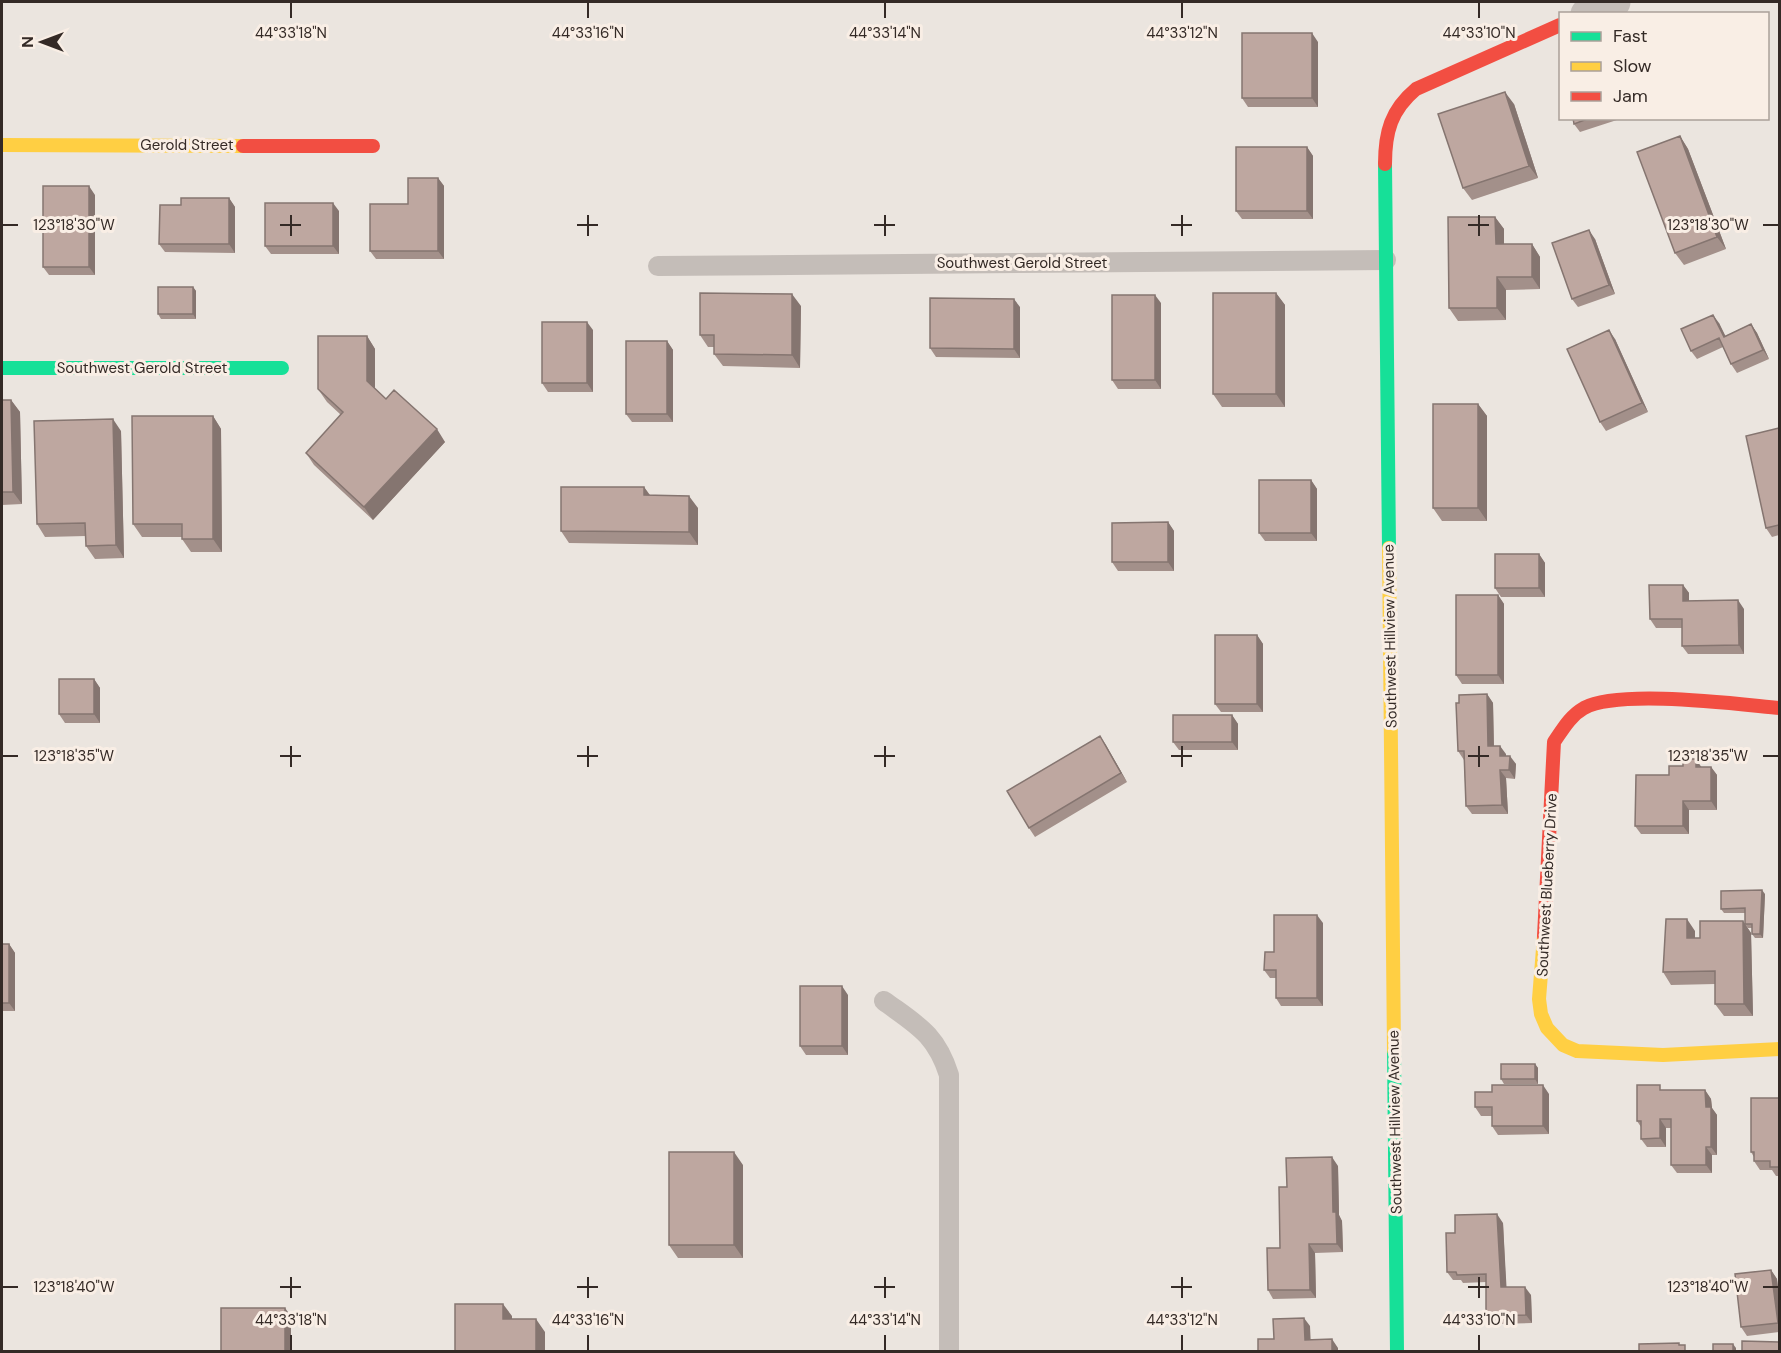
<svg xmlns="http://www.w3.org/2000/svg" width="1781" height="1353" viewBox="0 0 1781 1353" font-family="'DM Sans',sans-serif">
  <rect width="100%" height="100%" fill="#ebe5df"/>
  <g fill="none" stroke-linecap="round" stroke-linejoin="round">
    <path stroke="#c4bdb8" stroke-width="20" d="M658,266L1386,260
      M884,1001C917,1025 936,1034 949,1075V1352"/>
    <path stroke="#c4bdb8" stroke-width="33" d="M1587,14L1614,2"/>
    <path stroke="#16e098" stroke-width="14" d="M1385,164L1389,548
      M2,368H282
      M1394,1050L1397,1352"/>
    <path stroke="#ffcf43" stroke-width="14" d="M2,145L243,146
      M1389,548L1394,1050
      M1544,936L1539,999L1541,1014L1547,1028L1563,1045L1577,1051L1663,1055L1780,1049"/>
    <path stroke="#f24e42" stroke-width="14" d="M243,146H373
      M1385,164C1385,132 1391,110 1416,89L1560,25
      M1544,936L1554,742C1563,729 1570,716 1584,708C1620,689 1735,704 1780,708"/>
  </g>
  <path fill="#a3908a" d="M1318,42V107H1248L1242,98Z
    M1514,104L1538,178L1472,200L1463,188Z
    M1573,118H1623L1580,132L1574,124Z
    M1680,136L1688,149L1726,249L1684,265L1675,253Z
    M1307,147L1313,156V219H1242L1236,211Z
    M438,178L444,186V259H376L370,251L408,204Z
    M95,195V275H49L43,267Z
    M229,198L235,207V253L165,252L159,244L181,205Z
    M339,211V254H271L265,246Z
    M1495,217L1504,229V244H1532L1540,257V289L1506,290V320L1458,321L1449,308Z
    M1595,239L1615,294L1578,307L1572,299Z
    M193,287L196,291V319H161L158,314Z
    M1276,293L1285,305V407H1222L1213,394Z
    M1161,303V389H1118L1112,380Z
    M801,306L800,368L723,366L714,354V347H708L700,335Z
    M1020,307V358L936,357L930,348Z
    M1719,323L1725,336L1751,324L1757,333L1769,359L1737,373L1731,364L1723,347L1697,359L1691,351Z
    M593,330V392H548L542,383Z
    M367,336L375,349V389L386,399L445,442L373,520L314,465L306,453L341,415L327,402L318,389Z
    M1615,339L1648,412L1606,431L1600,422Z
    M667,341L673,350V422H632L626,414Z
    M2,400H11L20,412L22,504L2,505Z
    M1478,404L1487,416V521H1442L1433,508Z
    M213,416L221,429L222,552H191L182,539V537H142L133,524Z
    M1779,428V535L1772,537L1766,528Z
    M121,431L124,558L95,559L86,546V536L45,537L37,524Z
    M1311,480L1317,489V541H1265L1259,533Z
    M644,487L650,495L698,508V545L569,543L561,531Z
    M1168,522L1174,531V571H1118L1112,562Z
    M1539,554L1545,563V597H1501L1495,588Z
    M1683,585L1689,593V601L1744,609V654H1688L1682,646V628H1656L1650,619Z
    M1498,595L1504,604V684H1462L1456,675Z
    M1257,635L1263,644V712H1221L1215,704Z
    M94,679L100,688V723H65L59,714Z
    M1487,694L1493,703L1494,746H1500L1506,756L1516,764L1515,779L1506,778L1508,814H1472L1466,806L1464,760L1458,751L1459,703Z
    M1232,715L1238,724V750H1179L1173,742Z
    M1100,736L1127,782L1035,837L1029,828Z
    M1701,767H1711L1717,775V810H1689V834H1641L1635,826L1669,775Z
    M1765,894L1763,938H1755L1752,934V928H1748L1745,924V913H1724L1721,909Z
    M1743,921L1751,933L1753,1016H1724L1715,1004V984L1671,985L1663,972L1695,931V938H1700Z
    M1323,923V1006H1281L1276,998V978H1270L1264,970L1274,952Z
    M2,944H9L15,953V1011H2Z
    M848,995V1055H806L800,1046Z
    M1535,1064L1538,1068V1084H1504L1501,1079Z
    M1664,1090H1705L1711,1099L1712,1108L1717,1115V1155H1712V1173H1677L1671,1165V1128H1666V1147H1647L1641,1139V1127L1637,1121Z
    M1549,1094V1134L1498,1135L1492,1126V1116H1481L1475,1107Z
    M1779,1098V1176H1776L1772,1170H1760L1754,1161V1157L1751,1152Z
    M743,1165V1258H678L669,1245Z
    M1338,1166L1339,1215L1342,1221L1343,1252L1315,1253L1316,1298L1273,1299L1268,1290L1280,1248L1287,1187Z
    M1503,1223L1506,1287L1531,1295L1532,1323L1492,1324L1486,1316V1282L1463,1283L1461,1280H1453L1447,1272L1455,1233Z
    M1771,1270L1777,1279L1779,1297V1332L1747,1336L1741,1327Z"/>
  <path fill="#857570" d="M1312,33L1318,42V107L1312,98Z
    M1505,92L1514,104L1538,178L1529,166Z
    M1680,136L1688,149L1726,249L1717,237Z
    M1307,147L1313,156V219L1307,211Z
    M438,178L444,186V259L438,251Z
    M89,186L95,195V275L89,267Z
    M229,198L235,207V253L229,244Z
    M333,203L339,211V254L333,246Z
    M1495,217L1504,229V257L1496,244Z
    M1589,230L1595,239L1615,294L1609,285Z
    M1532,244L1540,257V289L1532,277Z
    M1497,277L1506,290V320L1497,308Z
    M193,287L196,291V319L193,314Z
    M1276,293L1285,305V407L1276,394Z
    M792,294L801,306L800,368L792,355Z
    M1155,295L1161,303V389L1155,380Z
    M1014,299L1020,307V358L1014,349Z
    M1713,315L1719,323L1730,345L1724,337Z
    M587,322L593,330V392L587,383Z
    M1751,324L1757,333L1769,359L1763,350Z
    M1609,330L1615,339L1648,412L1642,403Z
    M367,336L375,349V393L367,381Z
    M667,341L673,350V422L667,414Z
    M11,400L20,412L22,504L13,492Z
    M1478,404L1487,416V521L1478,508Z
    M213,416L221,429L222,552L213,539Z
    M113,419L121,431L124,558L116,545Z
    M437,429L445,442L373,520L364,507Z
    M1311,480L1317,489V541L1311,533Z
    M644,487L653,500L644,495Z
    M689,496L698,508V545L689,532Z
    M1168,522L1174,531V571L1168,562Z
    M1539,554L1545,563V597L1539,588Z
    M1683,585L1689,593V610L1683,601Z
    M1498,595L1504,604V684L1498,675Z
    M1738,600L1744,609V654L1739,645Z
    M1257,635L1263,644V712L1257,704Z
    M94,679L100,688V723L94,714Z
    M1487,694L1493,703L1494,754L1488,746Z
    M1232,715L1238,724V750L1232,742Z
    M1100,736L1106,745L1127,782L1121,773Z
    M1500,746L1506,754V764L1500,756Z
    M1510,756L1516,764L1515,779L1509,770Z
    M1696,759L1702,768L1696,767Z
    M1711,767L1717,775V810L1711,801Z
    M1500,770L1506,778L1508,814L1502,805Z
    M1683,801L1689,810V834L1683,826Z
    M1762,890L1765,894L1763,938L1760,934Z
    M1317,915L1323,923V1006L1317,998Z
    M1687,919L1695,931V951L1687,938Z
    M1743,921L1751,933L1753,1016L1744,1004Z
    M9,944L15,953V1011L9,1003Z
    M842,986L848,995V1055L842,1046Z
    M1535,1064L1538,1068V1084L1535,1079Z
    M1543,1085L1549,1094V1134L1543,1126Z
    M1705,1090L1711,1099L1712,1108L1717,1115V1155L1711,1147L1706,1107Z
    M1660,1119L1666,1128V1147L1660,1138Z
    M1706,1147L1712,1155V1173L1706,1165Z
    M734,1152L743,1165V1258L734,1245Z
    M1332,1157L1338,1166L1339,1215L1342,1221L1343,1252L1337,1244L1333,1212Z
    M1497,1214L1503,1223L1507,1296L1501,1287Z
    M1309,1244L1315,1253L1316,1298L1310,1290Z
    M1771,1270L1777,1279L1779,1297V1324L1778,1323Z
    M1525,1287L1531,1295L1532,1323L1526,1315Z
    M503,1304L512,1316V1332L503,1319Z
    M285,1308L291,1316V1352H285Z
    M1304,1318L1310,1326L1311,1348L1305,1340Z
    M536,1319L545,1332V1352H536Z
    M1332,1339L1338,1348V1352H1332Z
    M1733,1344L1736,1348V1352H1733Z"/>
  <path fill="#bea7a0" stroke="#857570" stroke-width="1.5" d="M1242,33H1312V98H1242Z
    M1505,92L1529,166L1463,188L1438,114Z
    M1573,118H1590L1574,124Z
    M1680,136L1717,237L1675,253L1637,152Z
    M1236,147H1307V211H1236Z
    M408,178H438V251H370V204H408Z
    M43,186H89V267H43Z
    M181,198H229V244H159L160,205H181Z
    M265,203H333V246H265Z
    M1448,217H1495L1496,244H1532V277H1497V308H1449Z
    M1589,230L1609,285L1572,299L1552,243Z
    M158,287H193V314H158Z
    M700,293L792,294V355L714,354V335H700Z
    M1213,293H1276V394H1213Z
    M1112,295H1155V380H1112Z
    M930,298L1014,299V349L930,348Z
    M1713,315L1724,337L1751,324L1763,350L1731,364L1719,338L1691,351L1681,329Z
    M542,322H587V383H542Z
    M1609,330L1642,403L1600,422L1567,349Z
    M318,336H367V381L386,399L394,390L437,429L364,507L306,453L343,412L318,389Z
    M626,341H667V414H626Z
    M2,400H11L13,492H2Z
    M1433,404H1478V508H1433Z
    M132,416H213V539H182V524H133Z
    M113,419L116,545L86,546L85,523L37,524L34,421Z
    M1779,428V525L1766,528L1746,436Z
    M1259,480H1311V533H1259Z
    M561,487H644V495L689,496V532L561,531Z
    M1168,522V562H1112V523Z
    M1495,554H1539V588H1495Z
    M1649,585H1683V601L1738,600L1739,645L1682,646V619H1650Z
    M1456,595H1498V675H1456Z
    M1215,635H1257V704H1215Z
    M59,679H94V714H59Z
    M1487,694L1488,746H1500V756H1510L1509,770H1500L1502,805L1466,806L1464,751H1458L1456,703H1459V695Z
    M1173,715H1232V742H1173Z
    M1100,736L1121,773L1029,828L1007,791Z
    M1683,759H1696V767H1711V801H1683V826H1635L1636,775H1669V766H1683Z
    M1762,890L1760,934H1752V924H1745V908L1721,909V891Z
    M1274,915H1317V998H1276V970H1264L1265,952H1274Z
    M1666,919H1687V938H1700V921H1743L1744,1004H1715V971L1663,972Z
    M2,944H9V1003H2Z
    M800,986H842V1046H800Z
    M1501,1064H1535V1079H1501Z
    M1492,1085H1543V1126H1492V1107H1475V1092H1492Z
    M1637,1085H1660V1090H1705L1706,1107H1711V1147H1706V1165H1671V1119H1660V1138L1641,1139V1121H1637Z
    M1751,1098H1779V1167H1770V1161H1754V1152H1751Z
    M669,1152H734V1245H669Z
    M1332,1157L1333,1212H1336L1337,1244H1309L1310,1290H1268L1267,1248H1280L1279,1187H1287L1286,1158Z
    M1497,1214L1501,1287H1525L1526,1315L1486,1316V1274L1457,1275L1456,1272H1447L1446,1233H1455V1215Z
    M1771,1270L1778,1323L1741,1327L1735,1274Z
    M455,1304H503V1319H536V1352H455Z
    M221,1308H285V1352H221Z
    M1304,1318L1305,1340L1332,1339V1352H1258V1339H1274L1273,1319Z
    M1742,1341L1779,1342V1352H1742Z
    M1679,1343V1345H1685V1352H1639V1344Z
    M1713,1344H1733V1352H1713Z"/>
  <path fill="none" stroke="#342a26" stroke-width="2" d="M291,3V18M588,3V18M885,3V18M1182,3V18M1479,3V18M291,215V236M588,215V236M885,215V236M1182,215V236M1479,215V236M3,225H18M280,225H301M577,225H598M874,225H895M1171,225H1192M1468,225H1489M1763,225H1778M291,746V767M588,746V767M885,746V767M1182,746V767M1479,746V767M3,756H18M280,756H301M577,756H598M874,756H895M1171,756H1192M1468,756H1489M1763,756H1778M291,1277V1298M588,1277V1298M885,1277V1298M1182,1277V1298M1479,1277V1298M3,1287H18M280,1287H301M577,1287H598M874,1287H895M1171,1287H1192M1468,1287H1489M1763,1287H1778M291,1335V1350M588,1335V1350M885,1335V1350M1182,1335V1350M1479,1335V1350"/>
  <g text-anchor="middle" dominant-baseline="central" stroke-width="6" stroke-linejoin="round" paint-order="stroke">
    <g font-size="15" fill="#342a26" stroke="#f9eee5">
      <text x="187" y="145">Gerold Street</text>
      <text x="1022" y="263">Southwest Gerold Street</text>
      <text x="142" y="368">Southwest Gerold Street</text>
      <text transform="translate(1390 636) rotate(-91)">Southwest Hillview Avenue</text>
      <text transform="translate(1547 885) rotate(-87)">Southwest Blueberry Drive</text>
      <text transform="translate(1395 1122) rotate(-91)">Southwest Hillview Avenue</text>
    </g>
  </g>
  <g font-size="15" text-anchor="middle" fill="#342a26" stroke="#f9eee5" stroke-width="6" stroke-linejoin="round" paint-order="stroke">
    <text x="291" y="38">44°33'18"N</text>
    <text x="588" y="38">44°33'16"N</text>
    <text x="885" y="38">44°33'14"N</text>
    <text x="1182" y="38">44°33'12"N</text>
    <text x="1479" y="38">44°33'10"N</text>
    <text x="1708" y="230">123°18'30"W</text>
    <text x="74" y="230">123°18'30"W</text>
    <text x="1708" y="761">123°18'35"W</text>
    <text x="74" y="761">123°18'35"W</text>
    <text x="1708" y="1292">123°18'40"W</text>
    <text x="74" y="1292">123°18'40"W</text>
    <text x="291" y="1325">44°33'18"N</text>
    <text x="588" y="1325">44°33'16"N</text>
    <text x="885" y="1325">44°33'14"N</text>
    <text x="1182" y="1325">44°33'12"N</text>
    <text x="1479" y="1325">44°33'10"N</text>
  </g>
  <rect width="1781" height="1353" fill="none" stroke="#342a26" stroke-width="6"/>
  <rect x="1559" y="12" width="210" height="108" fill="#f9eee5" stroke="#aaa099" stroke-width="1.5"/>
  <rect x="1571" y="32" width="30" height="9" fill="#16e098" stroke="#aaa099" stroke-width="1.5"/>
  <text x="1613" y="42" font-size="18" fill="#342a26">Fast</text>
  <rect x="1571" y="62" width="30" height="9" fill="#ffcf43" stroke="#aaa099" stroke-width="1.5"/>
  <text x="1613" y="72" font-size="18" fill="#342a26">Slow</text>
  <rect x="1571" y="92" width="30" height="9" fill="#f24e42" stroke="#aaa099" stroke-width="1.5"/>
  <text x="1613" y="102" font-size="18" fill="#342a26">Jam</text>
  <g transform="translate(42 42) rotate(270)" stroke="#f9eee5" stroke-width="4.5" paint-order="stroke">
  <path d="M0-4.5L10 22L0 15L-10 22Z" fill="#342a26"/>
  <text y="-9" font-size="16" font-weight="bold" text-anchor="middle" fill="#342a26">N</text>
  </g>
</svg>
